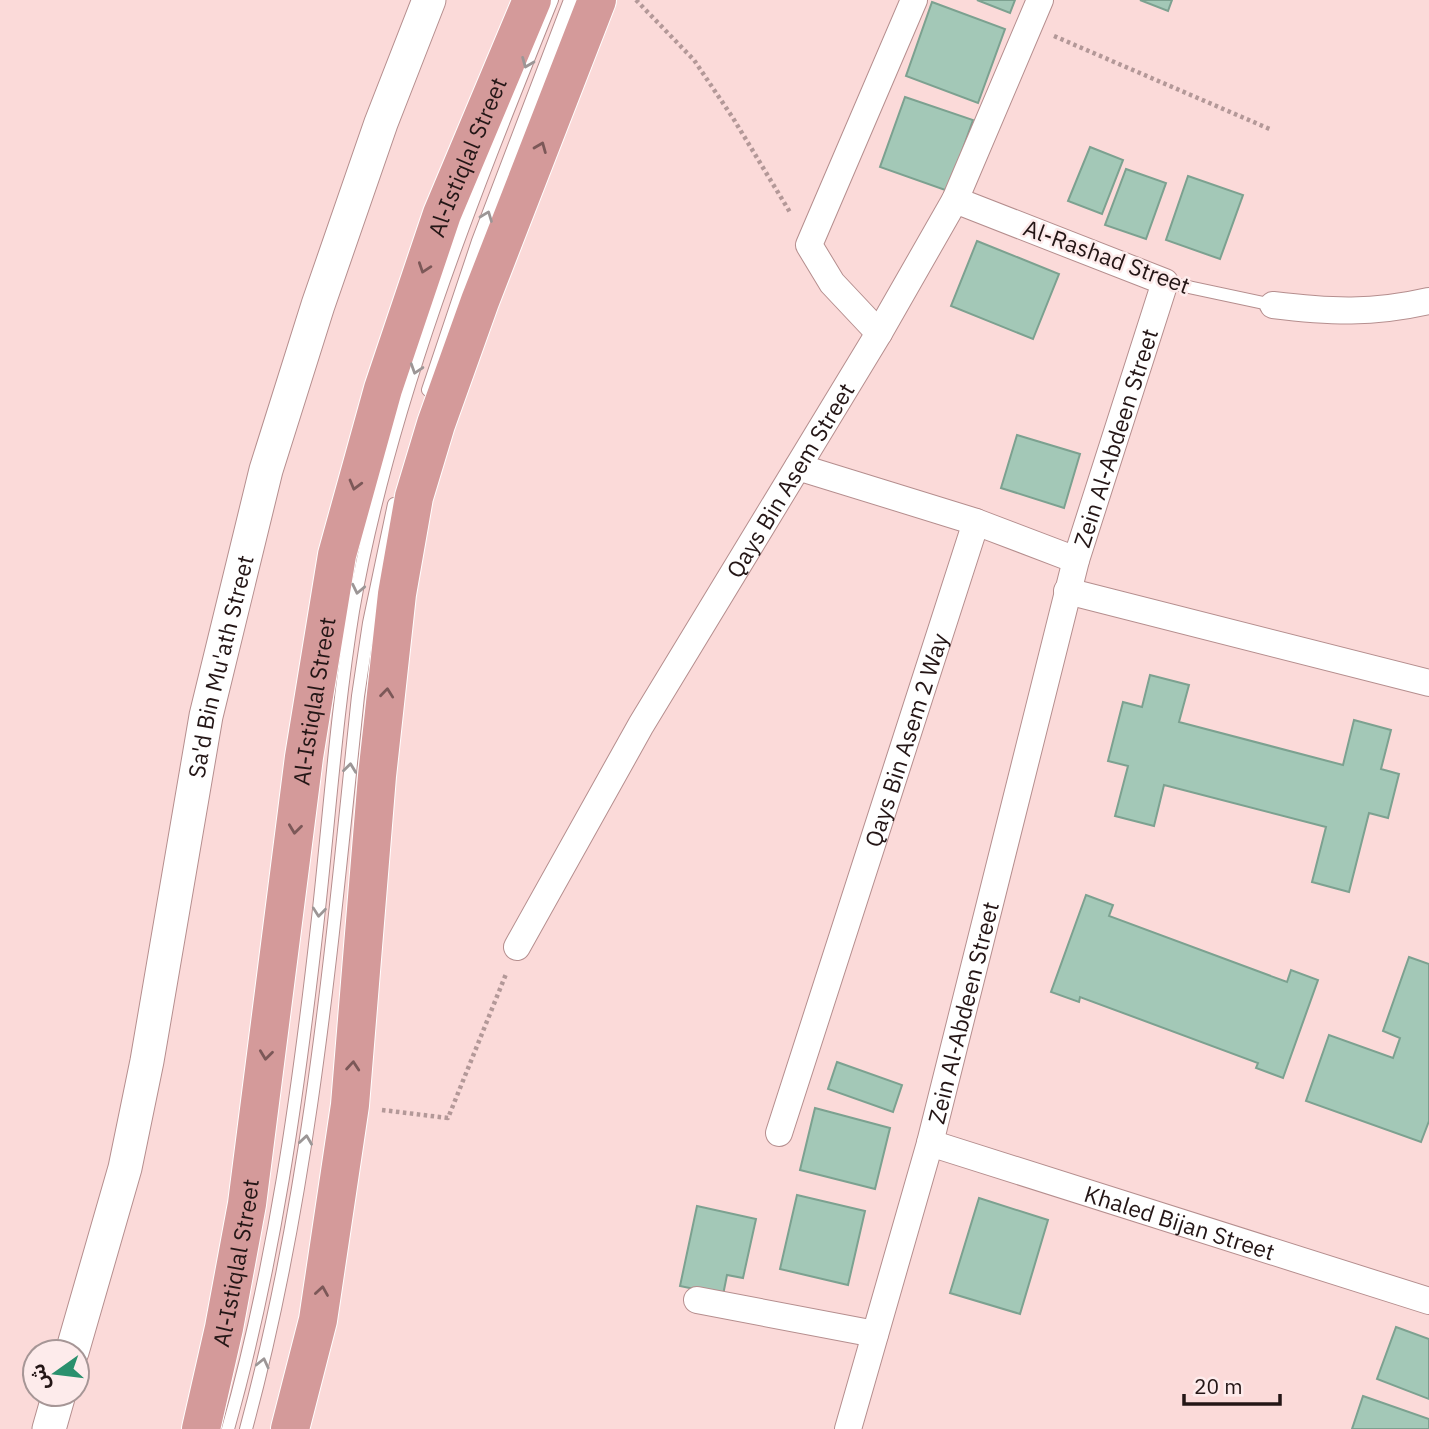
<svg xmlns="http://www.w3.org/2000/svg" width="1429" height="1429" viewBox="0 0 1429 1429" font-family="'IBM Plex Sans','Noto Sans Arabic',sans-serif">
  <rect width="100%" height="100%" fill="#fbdad9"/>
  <path fill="#a3c8b7" stroke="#7ca190" stroke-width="2" d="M977,0H1015L1010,13Z
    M1140,0H1172L1168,11Z
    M932,2L1005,29L978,103L906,76Z
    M905,97L973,120L948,191L880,167Z
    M1090,147L1123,160L1102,214L1068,201Z
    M1126,169L1166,183L1146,239L1105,225Z
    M1188,176L1243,195L1220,259L1166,240Z
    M977,241L1059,274L1033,339L951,306Z
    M1017,435L1080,454L1064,508L1001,488Z
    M1150,675L1189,685L1179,722L1343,765L1354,720L1391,730L1381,769L1399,774L1388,818L1369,813L1349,892L1312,882L1326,827L1164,785L1154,826L1115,816L1128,766L1108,761L1123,702L1142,707Z
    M1086,895L1113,905L1109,916L1287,982L1291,970L1318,980L1283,1078L1256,1068L1258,1063L1080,997L1079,1002L1051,992Z
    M1409,957L1429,964V1121L1421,1142L1306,1101L1329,1035L1393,1058L1400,1038L1383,1031Z
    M837,1062L902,1085L893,1112L828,1089Z
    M815,1108L890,1128L875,1189L800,1170Z
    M797,1195L865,1211L848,1285L780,1269Z
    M979,1198L1048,1220L1020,1314L950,1293Z
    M697,1206L756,1219L743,1278L727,1275L723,1295L680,1286Z
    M1396,1327L1429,1339V1399L1377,1379Z
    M1363,1396L1429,1419V1429H1352Z"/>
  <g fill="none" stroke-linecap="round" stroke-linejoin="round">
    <g stroke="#b58e8e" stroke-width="14">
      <path id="service" d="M1165,282L1273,305
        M428,390L478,241L570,0
        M228,1429C274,1266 298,1095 317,927C329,822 336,716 353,611C389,404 474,194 552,0
        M246,1429C311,1190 332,942 358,696L369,623L394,504"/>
    </g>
    <g stroke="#b58e8e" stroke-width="28">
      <g id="minor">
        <path d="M1273,305C1330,312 1373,314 1429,301"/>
        <path d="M879,333L832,283L809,245L914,0"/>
        <path d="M798,467L976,522L1076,560"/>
        <path d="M1067,591L1429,683"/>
        <path id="s1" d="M517,947L641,725L879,333L955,200L1040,0"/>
        <path id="s2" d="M779,1133L976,522"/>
        <path id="s3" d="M930,1143L1429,1301"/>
        <path d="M697,1300L875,1334"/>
        <path id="s4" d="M848,1429L930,1143L1076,560L1165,282L955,200"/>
      </g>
    </g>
    <g stroke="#b58e8e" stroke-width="35">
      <g id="tertiary">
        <path id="s5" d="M72,1352L125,1168L147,1061L206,716L266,470L318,305L381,123L429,0"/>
        <path d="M49,1429L59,1394"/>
      </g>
    </g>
    <g stroke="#fff" stroke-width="40">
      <g id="trunk">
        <path id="s6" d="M201,1429L224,1328L247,1204L304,757L337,555L383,389L442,214L532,0"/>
        <path d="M290,1429L318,1320L350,1105L377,776L397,594L414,497L436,424L480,301L597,0"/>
      </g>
    </g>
    <path stroke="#b39898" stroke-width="4.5" stroke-dasharray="3.5 3.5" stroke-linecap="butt" d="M636,0L694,60L733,118L791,214
      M1054,36L1272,130
      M382,1110L448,1118L506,974"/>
    <use href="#service" stroke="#fff" stroke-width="12"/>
    <use href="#minor" stroke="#fff" stroke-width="26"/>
    <use href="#tertiary" stroke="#fff" stroke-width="33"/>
    <use href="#trunk" stroke="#d49a9a" stroke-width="38"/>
  </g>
  <defs><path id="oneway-chevron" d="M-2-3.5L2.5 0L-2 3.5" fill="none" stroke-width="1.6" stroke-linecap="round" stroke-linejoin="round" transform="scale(1.75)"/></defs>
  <g stroke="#9c9696">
    <use href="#oneway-chevron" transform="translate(527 63) rotate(112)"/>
    <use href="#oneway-chevron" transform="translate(487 216) rotate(-69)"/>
    <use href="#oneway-chevron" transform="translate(416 369) rotate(108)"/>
    <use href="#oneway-chevron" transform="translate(358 589) rotate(102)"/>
    <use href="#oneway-chevron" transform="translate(350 768) rotate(-83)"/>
    <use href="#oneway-chevron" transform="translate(319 912) rotate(96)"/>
    <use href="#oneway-chevron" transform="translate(306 1140) rotate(-82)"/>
    <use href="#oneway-chevron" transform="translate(263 1363) rotate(-77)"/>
  </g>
  <g stroke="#7c5858">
    <use href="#oneway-chevron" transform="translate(541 147) rotate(-68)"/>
    <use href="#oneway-chevron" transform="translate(424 268) rotate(109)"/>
    <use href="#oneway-chevron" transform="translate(355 485) rotate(105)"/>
    <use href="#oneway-chevron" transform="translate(387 693) rotate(-84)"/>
    <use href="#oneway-chevron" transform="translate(295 829) rotate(97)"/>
    <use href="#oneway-chevron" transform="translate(266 1055) rotate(97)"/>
    <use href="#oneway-chevron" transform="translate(353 1066) rotate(-85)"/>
    <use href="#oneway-chevron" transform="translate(322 1291) rotate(-81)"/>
  </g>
  <g text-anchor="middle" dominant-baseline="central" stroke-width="5" stroke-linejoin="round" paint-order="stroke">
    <g font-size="23" fill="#241616" stroke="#fdebeb">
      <text stroke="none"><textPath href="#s6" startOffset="1304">Al-Istiqlal Street</textPath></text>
      <text transform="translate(1107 256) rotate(20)">Al-Rashad Street</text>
      <text stroke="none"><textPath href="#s4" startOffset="1027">Zein Al-Abdeen Street</textPath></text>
      <text stroke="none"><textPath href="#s1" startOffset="541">Qays Bin Asem Street</textPath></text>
      <text stroke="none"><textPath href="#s5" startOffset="702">Sa'd Bin Mu'ath Street</textPath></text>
      <text stroke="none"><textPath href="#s6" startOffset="737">Al-Istiqlal Street</textPath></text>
      <text stroke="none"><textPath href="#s2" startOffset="413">Qays Bin Asem 2 Way</textPath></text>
      <text stroke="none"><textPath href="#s4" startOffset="432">Zein Al-Abdeen Street</textPath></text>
      <text stroke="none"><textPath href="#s3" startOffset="262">Khaled Bijan Street</textPath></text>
      <text stroke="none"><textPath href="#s6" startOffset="170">Al-Istiqlal Street</textPath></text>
    </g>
  </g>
  <g transform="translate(56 1373) rotate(256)"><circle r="33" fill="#fdebeb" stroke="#a69696" stroke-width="2"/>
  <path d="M0-5L12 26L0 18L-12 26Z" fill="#2a906d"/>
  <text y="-10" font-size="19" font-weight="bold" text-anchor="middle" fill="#241616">ش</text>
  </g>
  <path d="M1184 1394v10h96v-10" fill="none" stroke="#241616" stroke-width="3.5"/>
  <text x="1194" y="1394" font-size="21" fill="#241616" stroke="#fdebeb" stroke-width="5" paint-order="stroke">20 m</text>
</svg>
